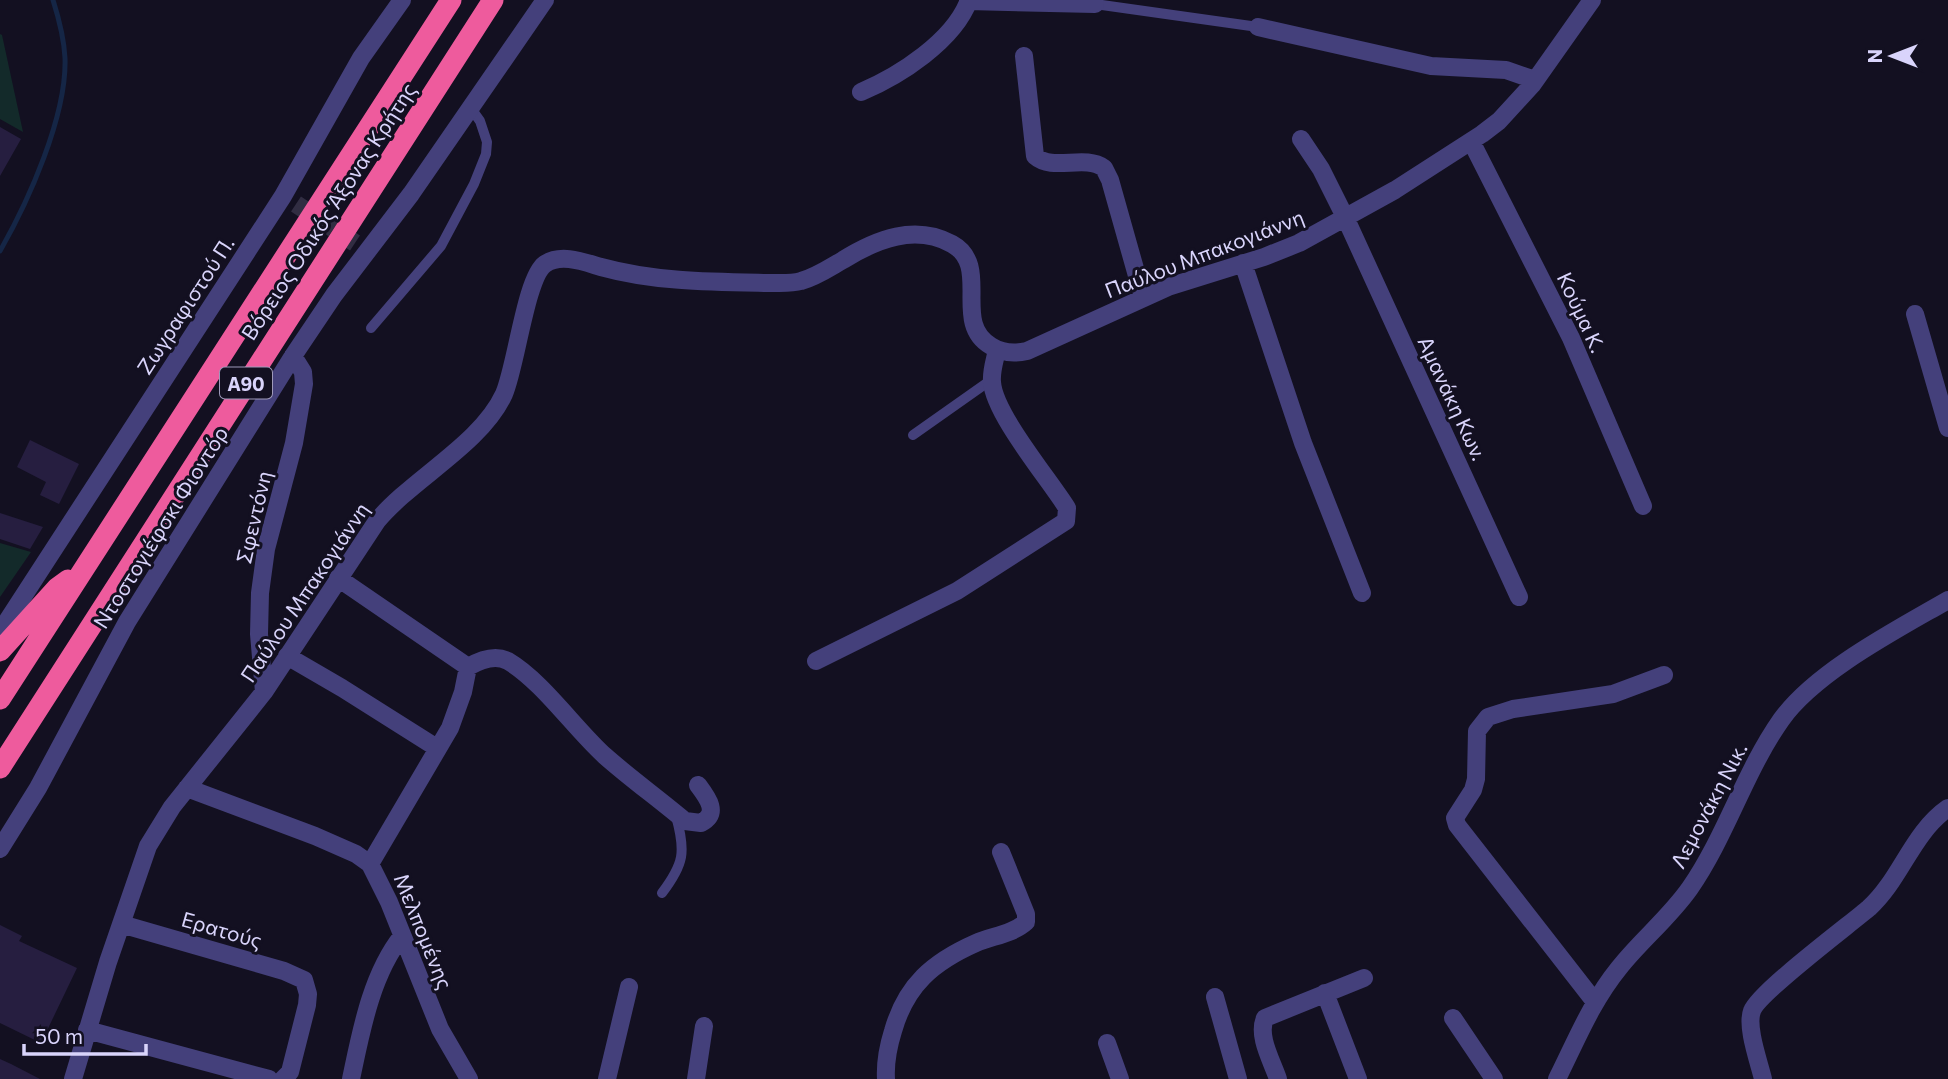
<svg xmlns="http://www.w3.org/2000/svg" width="1948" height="1079" viewBox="0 0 1948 1079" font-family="Commissioner,sans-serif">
  <rect width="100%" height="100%" fill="#131021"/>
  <path fill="#132a2a" d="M0,34L2,35L23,132L0,119Z
    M0,543L31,552L0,597Z"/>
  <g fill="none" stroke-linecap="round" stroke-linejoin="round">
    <path stroke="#152646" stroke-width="5" d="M0,251C28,202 67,116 65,58C64,38 59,19 53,0"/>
  </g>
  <path fill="#261e40" d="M0,127L21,139L0,176Z
    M30,440L79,464L59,504L40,495L46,482L17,467Z
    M0,513L43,527L30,549L0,539Z
    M0,925L22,936L19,941L77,968L41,1043L0,1023Z
    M0,1059L11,1064L40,1079H0Z"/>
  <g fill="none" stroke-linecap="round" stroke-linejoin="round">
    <path stroke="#312d42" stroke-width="18" stroke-dasharray="18 9" stroke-linecap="butt" d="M296,204L355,243"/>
    <path stroke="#44407b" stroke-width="10" d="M1095,4L1258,27
      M371,328L441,246L474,184L486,154L487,142L480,121L470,107
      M913,435L991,380
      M662,893C684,864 686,852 676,816"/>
    <path stroke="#44407b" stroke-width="18" d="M968,1L1095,4
      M1258,27L1431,66L1506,70L1535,80
      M1024,56L1035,156C1053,172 1084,154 1104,168L1110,180L1143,297
      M861,92C899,76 954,41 969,0
      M1301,139L1321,169L1346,219L1519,597
      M1471,141L1571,338L1643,506
      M1243,263L1303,443L1362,593
      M1915,314L1948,428
      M338,578L468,667C480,660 495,654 508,661C542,681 575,729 605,756C631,779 659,799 685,821L701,823C720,813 707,797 698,785
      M0,632L283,196L361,58L402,0
      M287,656L342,688L437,748
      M816,661L957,591L1066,521L1067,508C1049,479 994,414 992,382C991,371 995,360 997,350
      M264,692L259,634L260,593L266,549L294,443L304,384L303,372L293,356
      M187,788L315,836L356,854L370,864L389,902L440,1029L469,1079
      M0,849L38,788L127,622L293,356L334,295L411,194L545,0
      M370,864L450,728L463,692L468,667
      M121,924L284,971L304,980L308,994L307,1005L290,1072L283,1079
      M1325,993L1358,1079
      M1215,997L1238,1079
      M1595,1002L1457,825L1455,818L1473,790L1476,779L1477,731L1488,717L1513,709L1613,694L1664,675
      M1453,1018L1494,1079
      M87,1030L269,1079
      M1107,1043L1120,1079
      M73,1079L108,962L148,846L172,807L264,692L377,521C413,478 481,444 504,394C516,367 526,277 545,264C561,253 584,262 601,267C655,282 713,282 769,283C780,283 791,284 801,281C816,277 829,268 843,260C877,239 915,224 952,244C992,266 951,323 991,346C1002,353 1014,354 1027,351L1168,287L1264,257L1299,243L1395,190L1482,134L1499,121L1532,85L1592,0
      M351,1079C361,1032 371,975 402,936
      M607,1079L629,987
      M696,1079L704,1026
      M886,1079C885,1062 888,1047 893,1031C906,985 933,962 976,943C992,936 1013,934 1026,922V914L1001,852
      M1278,1079C1272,1061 1257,1036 1265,1018L1364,978
      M1557,1079C1576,1041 1592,1001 1619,968C1641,940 1669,918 1690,888C1726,836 1744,773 1781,720C1815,672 1896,630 1948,600
      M1763,1079C1759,1062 1746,1027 1752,1011C1758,993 1849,925 1869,908C1901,879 1912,833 1948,808"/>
    <path stroke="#ee5b9d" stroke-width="21" d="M0,651L57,588L68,580
      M0,699L451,0
      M0,768L493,0"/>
  </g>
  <g text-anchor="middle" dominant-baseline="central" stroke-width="6" stroke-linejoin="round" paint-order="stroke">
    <rect fill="#131021" stroke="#9e99ba" stroke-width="2" x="220" y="367.5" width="52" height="31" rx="5"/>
    <g font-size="19" font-weight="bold" fill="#d9d4fb">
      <text x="246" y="383">Α90</text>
    </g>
    <g font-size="21" fill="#d9d4fb" stroke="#131021">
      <text transform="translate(328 211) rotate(-57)">Βόρειος Οδικός Άξονας Κρήτης</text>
      <text transform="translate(1204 253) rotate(-21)">Παύλου Μπακογιάννη</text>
      <text transform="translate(185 305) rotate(-57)">Ζωγραφιστού Π.</text>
      <text transform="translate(1582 312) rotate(65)">Κούμα Κ.</text>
      <text transform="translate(1453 398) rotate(65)">Αμανάκη Κων.</text>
      <text transform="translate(253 517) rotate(-77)">Σφεντόνη</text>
      <text transform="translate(160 527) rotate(-58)">Ντοστογιέφσκι Φιοντόρ</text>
      <text transform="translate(304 592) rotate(-56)">Παύλου Μπακογιάννη</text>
      <text transform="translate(1708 805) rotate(-62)">Λεμονάκη Νικ.</text>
      <text transform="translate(222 929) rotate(16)">Ερατούς</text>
      <text transform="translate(424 931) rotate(68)">Μελπομένης</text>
    </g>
  </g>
  <g transform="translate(1892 56) rotate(270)" stroke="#131021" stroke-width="5" paint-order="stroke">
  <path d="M0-5L12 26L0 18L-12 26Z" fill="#d9d4fb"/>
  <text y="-10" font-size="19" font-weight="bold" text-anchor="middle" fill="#d9d4fb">N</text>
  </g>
  <path d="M24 1044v10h122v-10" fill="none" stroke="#d9d4fb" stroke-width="3.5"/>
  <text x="35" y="1044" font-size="21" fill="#d9d4fb" stroke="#131021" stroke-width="5" paint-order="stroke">50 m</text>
</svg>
